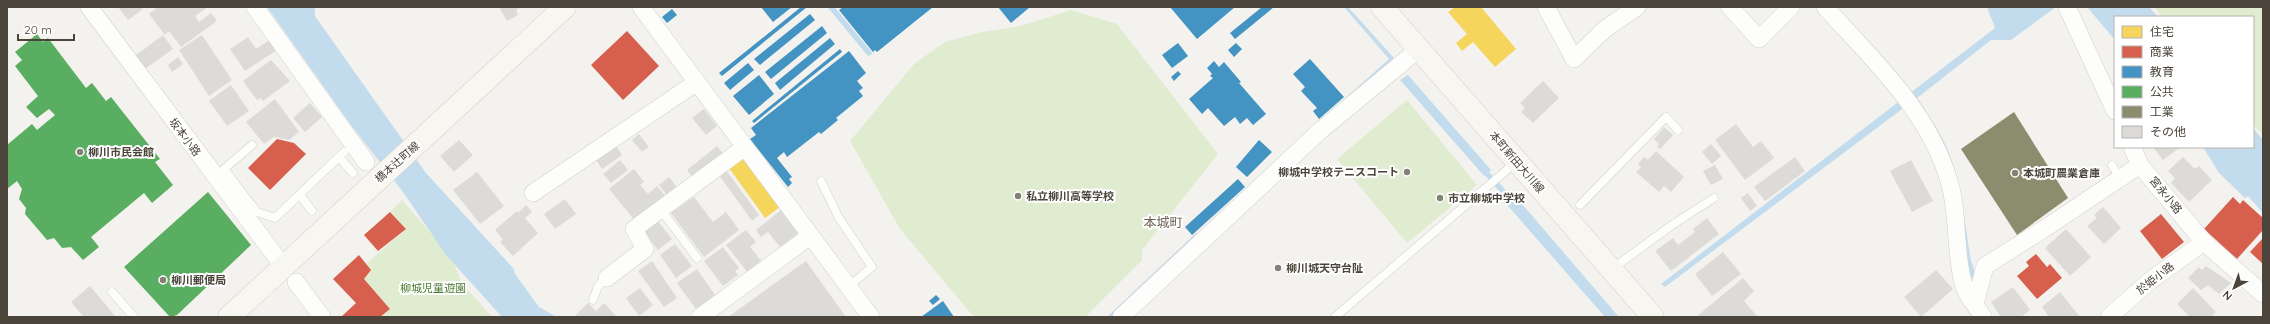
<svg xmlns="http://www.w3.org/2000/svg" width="2270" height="324" viewBox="0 0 2270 324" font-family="Quicksand,'Noto Sans JP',sans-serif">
  <rect width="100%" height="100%" fill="#f3f2ee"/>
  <path fill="#e0ecd0" d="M2154,7H2263V135L2253,124V17H2162Z
    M1071,10L1117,24L1218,154L1142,250V260L1085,317H974L900,229L850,141L914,64L945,42L982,32L1021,26Z
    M1407,100L1477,185L1407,243L1337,159Z
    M402,200L443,247L466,258L455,266L461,282L492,317H380L390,309L364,279L371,270L366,264L406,229L390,212Z"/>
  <path fill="#c2dcee" d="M267,7H315V16L426,173L514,269L515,274L539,307L557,317H502L446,255L403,192L351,125Z
    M1344,7H1348L1394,58L1311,129L1389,59Z
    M1987,7H2056L2011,40H1991L1917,98C1929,117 1943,135 1950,156C1964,193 1965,233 1973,271H1970L1965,248L1914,100L1665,287L1661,284L1995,28Z
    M2087,7H2149L2158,17H2115V40Z
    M1408,75L1491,170L1484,176L1400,80Z
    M2253,128L2263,140V213L2248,196L2245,198L2219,173L2203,147H2253Z
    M1510,190L1619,317H1605L1502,199Z
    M1196,233L1200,235L1112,317H1107Z"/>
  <path fill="#f6d55c" d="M1455,7H1481L1516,49L1495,67L1473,42L1462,51L1456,43L1467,34L1448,12Z
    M744,157L780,207L765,218L729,168Z"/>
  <path fill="#d6604d" d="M627,31L659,66L623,100L591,65Z
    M277,139L294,143L306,154L270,190L248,168Z
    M2233,197L2240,204L2243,200L2263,218V230L2237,259L2204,229Z
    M390,212L406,229L378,251L364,235Z
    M2161,214L2184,242L2162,259L2140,231Z
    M2263,238V264L2250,252Z
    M2036,254L2047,267L2050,264L2062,278L2037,299L2017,276L2029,266L2026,262Z
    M359,255L371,270L364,279L390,309L380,317H341L356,303L333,279Z"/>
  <path fill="#4393c3" d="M761,7H792L773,22Z
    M801,7H807L722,76L719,73Z
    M843,7H933L877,52L875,50L873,52L839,10Z
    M998,7H1030L1011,23Z
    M1170,7H1235L1197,39Z
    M1262,7H1274L1235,39L1230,33Z
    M672,9L677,15L667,23L662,17Z
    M810,14L815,20L760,65L754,59Z
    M822,26L827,33L771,79L765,72Z
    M830,38L835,44L780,90L775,83Z
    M1178,43L1188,56L1172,68L1162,55Z
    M1236,43L1242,49L1234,57L1228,50Z
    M840,49L842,52L754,123L752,121Z
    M849,51L866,73L857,81L863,88L859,91L863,96L836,118L838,120L821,134L819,132L787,157L784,152L777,158L792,177L789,179L792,183L788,187L750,139L756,135L751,128Z
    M1310,59L1344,97L1319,119L1313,111L1317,108L1301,91L1305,87L1293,74Z
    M1214,61L1219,67L1224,62L1241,82L1239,83L1266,114L1253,125L1247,118L1240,124L1235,117L1224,126L1208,108L1202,114L1189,99L1213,78L1210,76L1212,74L1207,68Z
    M748,63L754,70L730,90L724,83Z
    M1178,71L1181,74L1174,81L1171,77Z
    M759,75L774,94L749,115L733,96Z
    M1259,140L1272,152L1247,177L1236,167Z
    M1238,179L1245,187L1192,235L1185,227Z
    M936,295L940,299L933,305L929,301Z
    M943,301L954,317H921Z"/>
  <path fill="#5aae61" d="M37,34L43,42L48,38L86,88L92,83L106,101L111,97L160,159L155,162L173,185L152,203L144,193L91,237L99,247L83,260L71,247L62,248L54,238L47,240L25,214L26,208L19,199L22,189L17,181L7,189V145L32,124L37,130L55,115L49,109L37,118L26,107L38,96L15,66L22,60L15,52Z
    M208,192L251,245L177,315L170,317L124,267Z"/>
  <path fill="#8c8c6e" d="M2014,112L2068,198L2017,235L1961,149Z"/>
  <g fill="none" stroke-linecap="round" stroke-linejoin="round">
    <path stroke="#c2dcee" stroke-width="5.5" d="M831,7L869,53
      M1482,168L1511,200
      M1970,265L1972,275"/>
  </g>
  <path fill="#dddbd7" d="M118,7H141L143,9L128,20Z
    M158,7H181L182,9L185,7H208L195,16L199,22L211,13L217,21L181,47L169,31L165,35L149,14Z
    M499,7H521L516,10L518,15L507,21Z
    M163,35L173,49L145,69L135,56Z
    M202,35L232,80L209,96L179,50Z
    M248,37L256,49L271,39L277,50L245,71L230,49Z
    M178,57L183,64L172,72L168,65Z
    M271,60L290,81L263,101L261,98L257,100L243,81Z
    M1543,81L1559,98L1533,123L1521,112L1525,108L1520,103Z
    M231,85L249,111L227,126L209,101Z
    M275,99L299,132L289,140L274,137L264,144L246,122Z
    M310,103L322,117L305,132L293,118Z
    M704,109L717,126L706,135L692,118Z
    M1736,124L1753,147L1761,141L1774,158L1745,180L1715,140Z
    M1664,127L1673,135L1660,149L1657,147L1659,144L1654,139Z
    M639,134L649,147L642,152L632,140Z
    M459,140L473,155L454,172L440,156Z
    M615,144L622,155L602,169L595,158Z
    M1711,144L1721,156L1712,164L1702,152Z
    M717,146L724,155L694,179L687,170Z
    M2153,147H2178L2179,148L2163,160Z
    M1656,151L1684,177L1671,192L1664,186L1659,192L1636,172L1641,167L1638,164L1644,157L1648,160Z
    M1795,157L1805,171L1765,201L1754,187Z
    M2183,157L2195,169L2199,166L2212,180L2189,202L2171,183L2175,178L2168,171Z
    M620,160L628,170L611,183L603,174Z
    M1911,160L1933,201L1912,212L1890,171Z
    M1715,165L1723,179L1711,185L1703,171Z
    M634,169L644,182L640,185L648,194L657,186L666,197L636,222L609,189Z
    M726,170L759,215L752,221L719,175Z
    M477,172L504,206L480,224L453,190Z
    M669,177L679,190L668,197L659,185Z
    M1748,193L1757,206L1750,211L1741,198Z
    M694,197L713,222L726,212L739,230L704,257L671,213Z
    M565,199L576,214L555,229L544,214Z
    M526,205L532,212L525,218L538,233L513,256L500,242L503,239L495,230L517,211L518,213Z
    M2103,207L2121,228L2104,244L2087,226L2097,218L2094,215Z
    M781,210L798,233L780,247L768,232L761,237L756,230Z
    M1707,218L1719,234L1671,271L1655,251L1673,238L1678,245L1695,232L1693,229Z
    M657,220L672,239L658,250L643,231Z
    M2066,229L2091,257L2070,276L2045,248Z
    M746,230L756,242L750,247L763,263L749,274L726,245Z
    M675,244L692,266L676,278L660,255Z
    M723,247L739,268L735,271L738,275L723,286L704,261Z
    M1723,252L1741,274L1712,296L1695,274Z
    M652,261L677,298L664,307L638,271Z
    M806,261L846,317H728Z
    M2206,266L2231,283L2219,294L2208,285L2201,290L2188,278L2199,267L2202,270Z
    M697,269L715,295L696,309L677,283Z
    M1936,270L1953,289L1921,317L1904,297Z
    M1743,278L1754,291L1744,301L1757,316L1755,317H1696Z
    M90,286L116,317H84L71,302Z
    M2013,287L2030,310L2021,317H2001L1991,302Z
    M640,288L653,305L639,316L626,298Z
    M2193,288L2216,312L2211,317H2190L2177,304Z
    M2060,292L2080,317H2049L2042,307Z
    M588,303L596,311L604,303L616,316L574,317Z"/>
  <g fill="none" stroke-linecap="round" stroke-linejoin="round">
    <g stroke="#d1d0cc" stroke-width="9">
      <path id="service" d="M252,145L224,169L257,212L275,218L344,152
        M339,157L353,173
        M2112,165L2119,177
        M821,181L839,218L872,267L848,287
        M300,195L312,211
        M1580,205L1666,117L1678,130
        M661,210L697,258
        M1612,269L1672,225L1714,198
        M112,292L134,317
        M593,300L598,286L607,278
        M1335,317L1516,162"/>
    </g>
    <g stroke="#d1d0cc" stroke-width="18">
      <path id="minor" d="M89,7L283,266
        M255,7L366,162
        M641,7L871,317
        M1546,7L1574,59L1605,29L1637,7
        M1730,7L1759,39L1791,7
        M1825,7C1872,59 1929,111 1949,181C1959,212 1954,253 1964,286C1967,296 1977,307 1983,317
        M2067,7L2115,111
        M2132,147L2140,165L2204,242L2263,294
        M533,193L697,82
        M607,278L645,249L634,229L745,147
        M296,282L322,317
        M1975,304L1985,266L2044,229L2140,165
        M700,317L810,236
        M1121,317L1321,130L1419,49
        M2109,317L2151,280L2204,242"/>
    </g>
    <g stroke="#d2cfc5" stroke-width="23">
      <path id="secondary" d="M1382,7L1653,317
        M229,317L565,7"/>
    </g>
    <use href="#service" stroke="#fdfdfc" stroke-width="8"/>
    <use href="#minor" stroke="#fdfdfc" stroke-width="17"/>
    <use href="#secondary" stroke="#f7f6f1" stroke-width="22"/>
  </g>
  <g fill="#858179" stroke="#fff" stroke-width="1.5">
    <circle cx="80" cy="152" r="4"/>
    <circle cx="1407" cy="172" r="4"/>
    <circle cx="2015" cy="173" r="4"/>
    <circle cx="1018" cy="196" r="4"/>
    <circle cx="1440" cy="198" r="4"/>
    <circle cx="1278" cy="268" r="4"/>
    <circle cx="163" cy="280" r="4"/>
  </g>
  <g text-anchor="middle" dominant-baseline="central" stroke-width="4" stroke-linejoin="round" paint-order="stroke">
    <g font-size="11" fill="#4a443a" stroke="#fff">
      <text transform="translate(185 137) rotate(53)">坂本小路</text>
      <text transform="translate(397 162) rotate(-42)">橋本辻町線</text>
      <text transform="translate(1517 162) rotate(49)">本町新田大川線</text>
      <text transform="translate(2166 195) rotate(51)">宮永小路</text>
      <text transform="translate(2155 278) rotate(-38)">於姫小路</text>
    </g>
    <g font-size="11" font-weight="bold" fill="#4a443a" stroke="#fff" text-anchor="start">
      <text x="88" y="152">柳川市民会館</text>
      <text x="1399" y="172" text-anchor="end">柳城中学校テニスコート</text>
      <text x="2023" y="173">本城町農業倉庫</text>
      <text x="1026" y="196">私立柳川高等学校</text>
      <text x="1448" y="198">市立柳城中学校</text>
      <text x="1286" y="268">柳川城天守台阯</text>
      <text x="171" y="280">柳川郵便局</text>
    </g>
    <g font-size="11" fill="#4a7a2f" stroke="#fff">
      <text x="433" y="288">柳城児童遊園</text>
    </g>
    <g font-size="13" fill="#6c6252" stroke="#fff">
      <text x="1163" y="222">本城町</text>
    </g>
  </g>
  <rect width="2270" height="324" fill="none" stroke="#4a443a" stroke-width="16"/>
  <rect x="2114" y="16" width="140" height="132" fill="#ffffff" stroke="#b7b4b0"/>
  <rect x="2122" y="26" width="20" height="12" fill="#f6d55c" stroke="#b7b4b0"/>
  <text x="2150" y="36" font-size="12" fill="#4a443a">住宅</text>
  <rect x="2122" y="46" width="20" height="12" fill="#d6604d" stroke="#b7b4b0"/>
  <text x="2150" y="56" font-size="12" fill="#4a443a">商業</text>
  <rect x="2122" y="66" width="20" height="12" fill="#4393c3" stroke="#b7b4b0"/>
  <text x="2150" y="76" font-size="12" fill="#4a443a">教育</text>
  <rect x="2122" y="86" width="20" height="12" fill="#5aae61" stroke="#b7b4b0"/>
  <text x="2150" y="96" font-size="12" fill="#4a443a">公共</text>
  <rect x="2122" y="106" width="20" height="12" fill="#8c8c6e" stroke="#b7b4b0"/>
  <text x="2150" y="116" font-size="12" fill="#4a443a">工業</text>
  <rect x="2122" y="126" width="20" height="12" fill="#dddbd7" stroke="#b7b4b0"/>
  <text x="2150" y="136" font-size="12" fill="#4a443a">その他</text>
  <g transform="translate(2234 288) rotate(221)" stroke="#ffffff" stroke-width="3" paint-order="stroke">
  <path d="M0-3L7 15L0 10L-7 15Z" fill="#4a443a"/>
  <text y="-6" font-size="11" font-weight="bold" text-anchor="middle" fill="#4a443a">N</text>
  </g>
  <path d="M18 34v6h56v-6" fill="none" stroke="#4a443a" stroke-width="2"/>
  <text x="24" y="34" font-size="12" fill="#4a443a" stroke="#ffffff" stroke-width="3" paint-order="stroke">20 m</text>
</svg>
